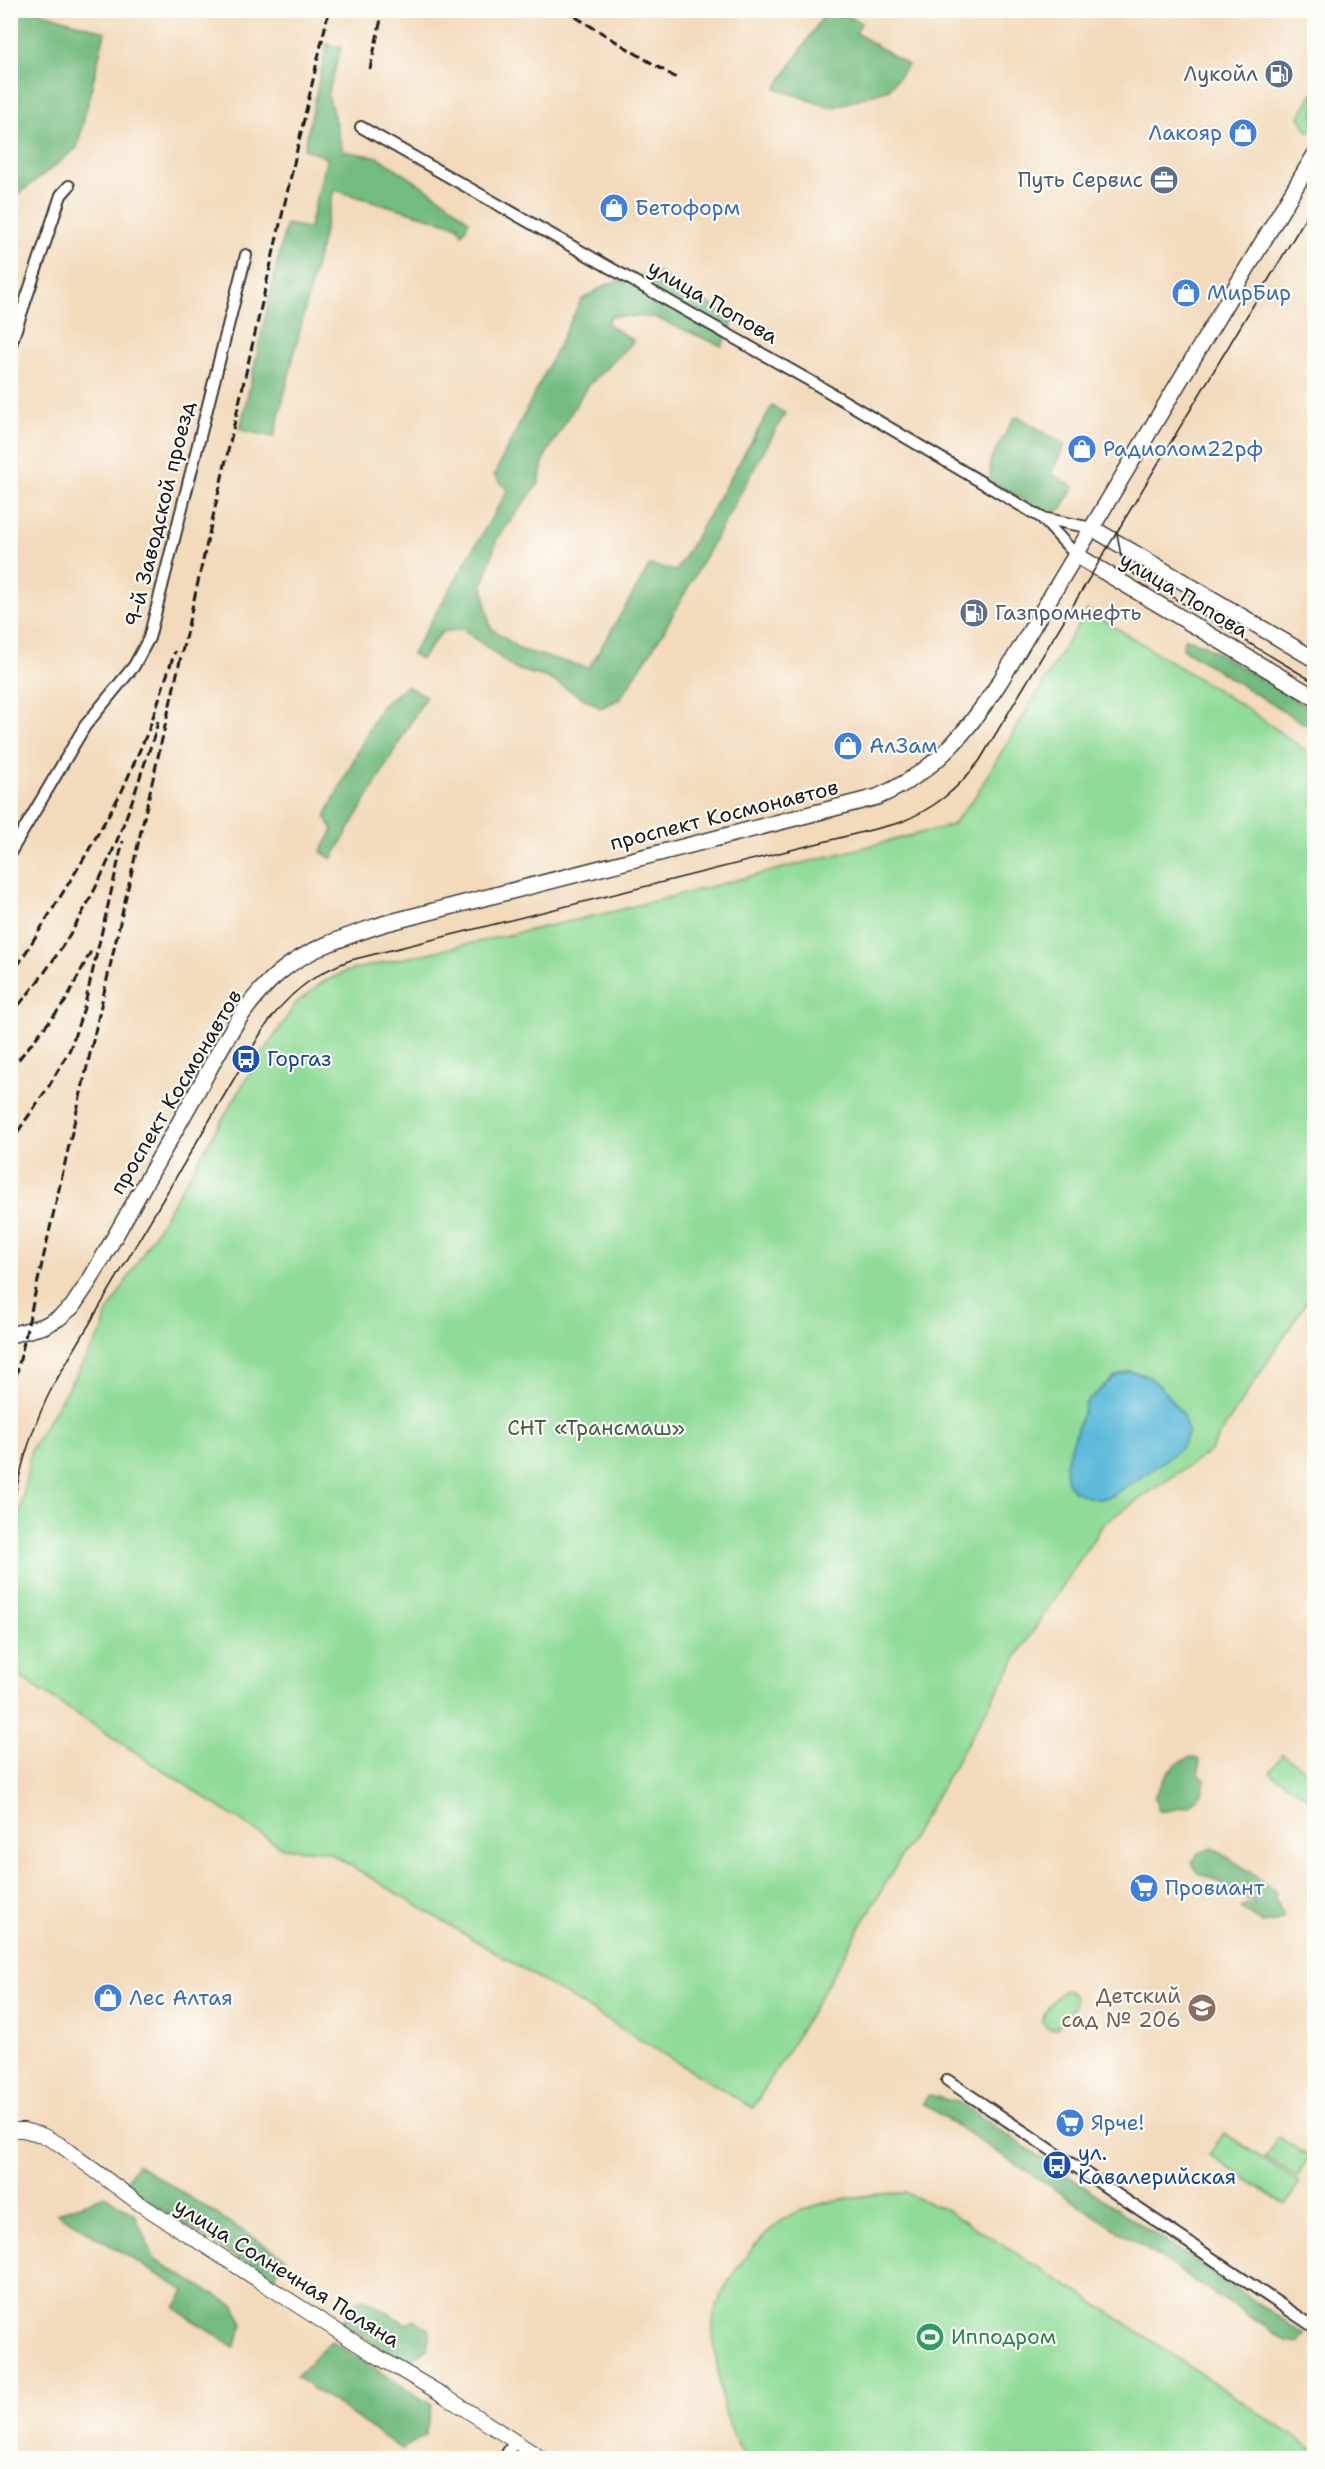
<svg xmlns="http://www.w3.org/2000/svg" width="1325" height="2469" viewBox="0 0 1325 2469" font-family="'Shantell Sans',sans-serif">
  <rect width="100%" height="100%" fill="#fdfcf7"/>
  <filter id="ink" filterUnits="userSpaceOnUse"><feTurbulence type="fractalNoise" baseFrequency=".0167" numOctaves="2"/><feDisplacementMap in="SourceGraphic" scale="12" xChannelSelector="R" yChannelSelector="G"/><feConvolveMatrix kernelMatrix="1 2 1 2 8 2 1 2 1" color-interpolation-filters="sRGB"/></filter>
  <filter id="wash" filterUnits="userSpaceOnUse"><feTurbulence type="fractalNoise" baseFrequency=".008" numOctaves="4" result="noise"/><feDisplacementMap in="SourceGraphic" scale="24" xChannelSelector="R" yChannelSelector="G"/><feGaussianBlur stdDeviation="1.35" result="paint"/><feColorMatrix in="noise" values="0 0 0 0 0 0 0 0 0 0 0 0 0 0 0 0 0 1.4 0 .05"/><feComposite in="paint" operator="in"/></filter>
  <g filter="url(#wash)">
    <rect width="100%" height="100%" fill="#f2dabb"/>
    <path fill="#8fdb97" stroke="#567c5a" stroke-width="1.5" d="M1314,91V129L1309,133L1299,117Z
      M1087,610L1248,709L1314,757V1290L1209,1452L1104,1523L1024,1645L804,2024L753,2108L328,1852L282,1848L11,1671V1567L31,1449L103,1330L106,1315L247,1078L296,1003L323,982L347,971L607,913L952,825L974,798Z
      M1282,1754L1314,1776V1802L1270,1772Z
      M1063,1991H1069L1075,1997L1074,2007L1057,2028L1049,2029L1042,2023C1044,2009 1053,2000 1063,1991Z
      M1224,2133L1300,2183L1286,2205L1209,2155Z
      M1278,2137L1310,2157L1297,2177L1265,2157Z
      M906,2193L947,2210L1100,2306L1314,2450V2458H745C724,2422 720,2396 716,2355C715,2345 712,2333 713,2323C715,2289 764,2226 795,2213C830,2198 868,2194 906,2193Z"/>
    <path fill="#73bb80" stroke="#486c4e" stroke-width="1.5" d="M11,10L37,11L105,32L77,148L11,200Z
      M827,10L840,11L861,23L856,33L908,65L889,89L831,108L776,88Z
      M327,44L341,47L328,95L343,151L378,157L447,202L469,221L462,234L458,226L334,190L274,437L240,430L286,224L309,228L327,158L304,149Z
      M658,272L734,320L722,346L654,317L611,316L607,324L634,341L586,388L544,458L539,483L497,539L483,585L490,627L521,650L589,668L650,565L676,571L772,406L785,413L662,634L620,699L601,708L548,678L515,669L463,629L442,632L421,659L412,654L508,490L494,475L581,300L607,284Z
      M1019,417L1065,445L1051,473L1074,487L1063,506L1052,517L990,480V461L1014,418Z
      M1184,638L1204,645L1314,711V730L1183,649Z
      M406,686L426,696L332,859L321,852L333,830L325,816L381,706Z
      M1193,1757L1199,1760V1774L1205,1780L1202,1793L1188,1807C1177,1807 1169,1812 1159,1811L1154,1797C1164,1778 1171,1762 1193,1757Z
      M1213,1848L1246,1869L1276,1892L1275,1898L1284,1917L1276,1921L1262,1923L1241,1908L1246,1904L1253,1906L1255,1903L1229,1890L1216,1880L1198,1873L1192,1863L1198,1853Z
      M929,2095L960,2103L1305,2335L1299,2343L1287,2341L922,2103Z
      M137,2164L286,2258L272,2281L124,2185Z
      M105,2196L135,2215L155,2260L235,2306L243,2325L234,2347L175,2308L185,2291L57,2213Z
      M365,2299L406,2324L416,2320L430,2331L427,2349L404,2363L342,2323L355,2302Z
      M331,2341L432,2405L425,2435L402,2449L296,2377Z"/>
    <path fill="#5cb9da" stroke="#3c6a7b" stroke-width="1.5" d="M1129,1371L1147,1375L1161,1387L1183,1415L1188,1432L1181,1448L1142,1477L1111,1496L1099,1499L1090,1498L1074,1491L1068,1484L1065,1465L1086,1403L1114,1377Z"/>
  </g>
  <g filter="url(#ink)">
    <g fill="none" stroke-linecap="round" stroke-linejoin="round">
      <g stroke="#3c3834" stroke-width="14">
        <path id="minor" d="M361,127L812,382L1042,518L1076,555
          M10,347L61,195L69,186
          M1042,518L1092,528
          M10,853L85,726L134,666L149,638L246,255
          M947,2080L1314,2327
          M504,2458L515,2441"/>
      </g>
      <g stroke="#3c3834" stroke-width="16">
        <path id="tertiary" d="M10,2130H23L42,2135L59,2144L140,2204L370,2352L443,2395L541,2458"/>
      </g>
      <g stroke="#3c3834" stroke-width="18">
        <path id="secondary" d="M1092,528L1314,659
          M1076,555L1314,697
          M10,1335L44,1326L59,1318L72,1307L90,1280C124,1221 157,1162 191,1102C217,1057 239,1006 280,972C309,948 348,936 383,924L877,797C936,772 968,731 1001,680L1314,156"/>
      </g>
      <use href="#minor" stroke="#fff" stroke-width="10"/>
      <use href="#tertiary" stroke="#fff" stroke-width="14"/>
      <use href="#secondary" stroke="#fff" stroke-width="15"/>
      <path stroke="#1c1c1c" stroke-width="1.5" d="M1117,533L1121,556L1134,574L1314,682
        M10,1517C20,1470 31,1427 54,1384L261,1033C283,998 311,974 351,960L899,823C935,808 956,791 980,760L1314,204"/>
      <path stroke="#1c1c1c" stroke-width="3" stroke-dasharray="9 4.5" stroke-linecap="butt" d="M460,10L467,20
        M564,10L678,79
        M370,69L383,10
        M10,978L83,860L122,791L149,729L175,651
        M10,1015C73,945 113,862 141,774C147,756 154,739 158,721
        M10,1070L65,1002L91,951
        M10,1143L49,1086L70,1049L84,1008L123,841
        M10,1403L329,10"/>
    </g>
  </g>
  <defs>
    <g id="fuel-disc" transform="scale(1.5)"><circle r="9.5" fill="#5c6f8a" stroke="#fdfcf7"/><path d="M-5.5-6h7V0h2V4h1.3V-2.5L3-4.5l.8-.8L6-3V5H2.5V1h-1V6h-7ZM-4.2-4.7v3.2H.2V-4.7Z" fill="#fff"/></g>
    <g id="shop-disc" transform="scale(1.5)"><circle r="9.5" fill="#3f7fe0" stroke="#fdfcf7"/><path d="M-5-2.5h2.3a2.7 3.5 0 0 1 5.4 0H5L5.5 6h-11ZM-1.5-2.5h3a1.5 2.3 0 0 0-3 0Z" fill="#fff"/></g>
    <g id="office-disc" transform="scale(1.5)"><circle r="9.5" fill="#5c6f8a" stroke="#fdfcf7"/><path d="M-6-3h4V-5.5h4V-3h4V5H-6ZM-1-4.5V-3h2v-1.5ZM-6 0V1H6V0Z" fill="#fff"/></g>
    <g id="bus-disc" transform="scale(1.5)"><circle r="9.5" fill="#1a4fb4" stroke="#fdfcf7"/><path d="M-5-6H5V4H4V6H2V4H-2V6H-4V4H-5ZM-3.5-4V0h7V-4ZM-3.5 1.2v1.5H-2V1.2ZM2 1.2v1.5H3.5V1.2Z" fill="#fff"/></g>
    <g id="supermarket-disc" transform="scale(1.5)"><circle r="9.5" fill="#3f7fe0" stroke="#fdfcf7"/><path d="M-6-5.5h2.5l.6 2H6L4.5 2H-2.5L-4.4-4H-6ZM-1.5 3.2a1.3 1.3 0 1 0 .1 0ZM3 3.2a1.3 1.3 0 1 0 .1 0Z" fill="#fff"/></g>
    <g id="school-disc" transform="scale(1.5)"><circle r="9.5" fill="#8d6e63" stroke="#fdfcf7"/><path d="M0-5L7-2L0 1L-7-2ZM-4 1L0 2.5L4 1V4Q0 6-4 4Z" fill="#fff"/></g>
    <g id="stadium-disc" transform="scale(1.5)"><circle r="9.5" fill="#2e9e5b" stroke="#fdfcf7"/><path d="M0-5a6.5 5 0 1 0 0 10a6.5 5 0 1 0 0-10ZM-3.5-1.8h7v3.6h-7Z" fill="#fff"/></g>
  </defs>
  <g fill-rule="evenodd">
    <use href="#fuel-disc" x="1279" y="74"/>
    <use href="#shop-disc" x="1243" y="133"/>
    <use href="#office-disc" x="1164" y="180"/>
    <use href="#shop-disc" x="614" y="208"/>
    <use href="#shop-disc" x="1186" y="293"/>
    <use href="#shop-disc" x="1082" y="449"/>
    <use href="#fuel-disc" x="974" y="613"/>
    <use href="#shop-disc" x="848" y="746"/>
    <use href="#bus-disc" x="246" y="1059"/>
    <use href="#supermarket-disc" x="1144" y="1888"/>
    <use href="#shop-disc" x="108" y="1998"/>
    <use href="#school-disc" x="1202" y="2008"/>
    <use href="#supermarket-disc" x="1070" y="2123"/>
    <use href="#bus-disc" x="1057" y="2165"/>
    <use href="#stadium-disc" x="930" y="2337"/>
  </g>
  <g text-anchor="middle" dominant-baseline="central" stroke-width="4.5" stroke-linejoin="round" paint-order="stroke">
    <g font-size="21" fill="#4e5e75" stroke="#fdfcf7" text-anchor="end">
      <text x="1258" y="74">Лукойл</text>
      <text x="1143" y="180">Путь Сервис</text>
      <text x="995" y="613" text-anchor="start">Газпромнефть</text>
    </g>
    <g font-size="21" fill="#366cbe" stroke="#fdfcf7" text-anchor="start">
      <text x="1222" y="133" text-anchor="end">Лакояр</text>
      <text x="635" y="208">Бетоформ</text>
      <text x="1207" y="293">МирБир</text>
      <text x="1103" y="449">Радиолом22рф</text>
      <text x="869" y="746">АлЗам</text>
      <text x="1165" y="1888">Провиант</text>
      <text x="129" y="1998">Лес Алтая</text>
      <text x="1091" y="2123">Ярче!</text>
    </g>
    <g font-size="21" fill="#1c1c1c" stroke="#fdfcf7">
      <text transform="translate(713 302) rotate(30)">улица Попова</text>
      <text transform="translate(160 514) rotate(-76)">9-й Заводской проезд</text>
      <text transform="translate(1184 595) rotate(31)">улица Попова</text>
      <text transform="translate(724 815) rotate(-14)">проспект Космонавтов</text>
      <text transform="translate(176 1092) rotate(-59)">проспект Космонавтов</text>
      <text transform="translate(287 2273) rotate(32)">улица Солнечная Поляна</text>
    </g>
    <g font-size="21" fill="#164399" stroke="#fdfcf7" text-anchor="start">
      <text x="267" y="1059">Горгаз</text>
      <text x="1078" y="2153">ул.<tspan x="1078" dy="24">Кавалерийская</tspan></text>
    </g>
    <g font-size="21" fill="#445f47" stroke="#fdfcf7">
      <text x="596" y="1428">СНТ «Трансмаш»</text>
    </g>
    <g font-size="21" fill="#785e54" stroke="#fdfcf7" text-anchor="end">
      <text x="1181" y="1996">Детский<tspan x="1181" dy="24">сад № 206</tspan></text>
    </g>
    <g font-size="21" fill="#27864d" stroke="#fdfcf7" text-anchor="start">
      <text x="951" y="2337">Ипподром</text>
    </g>
  </g>
  <rect width="1325" height="2469" fill="none" stroke="#fdfcf7" stroke-width="36"/>
</svg>
